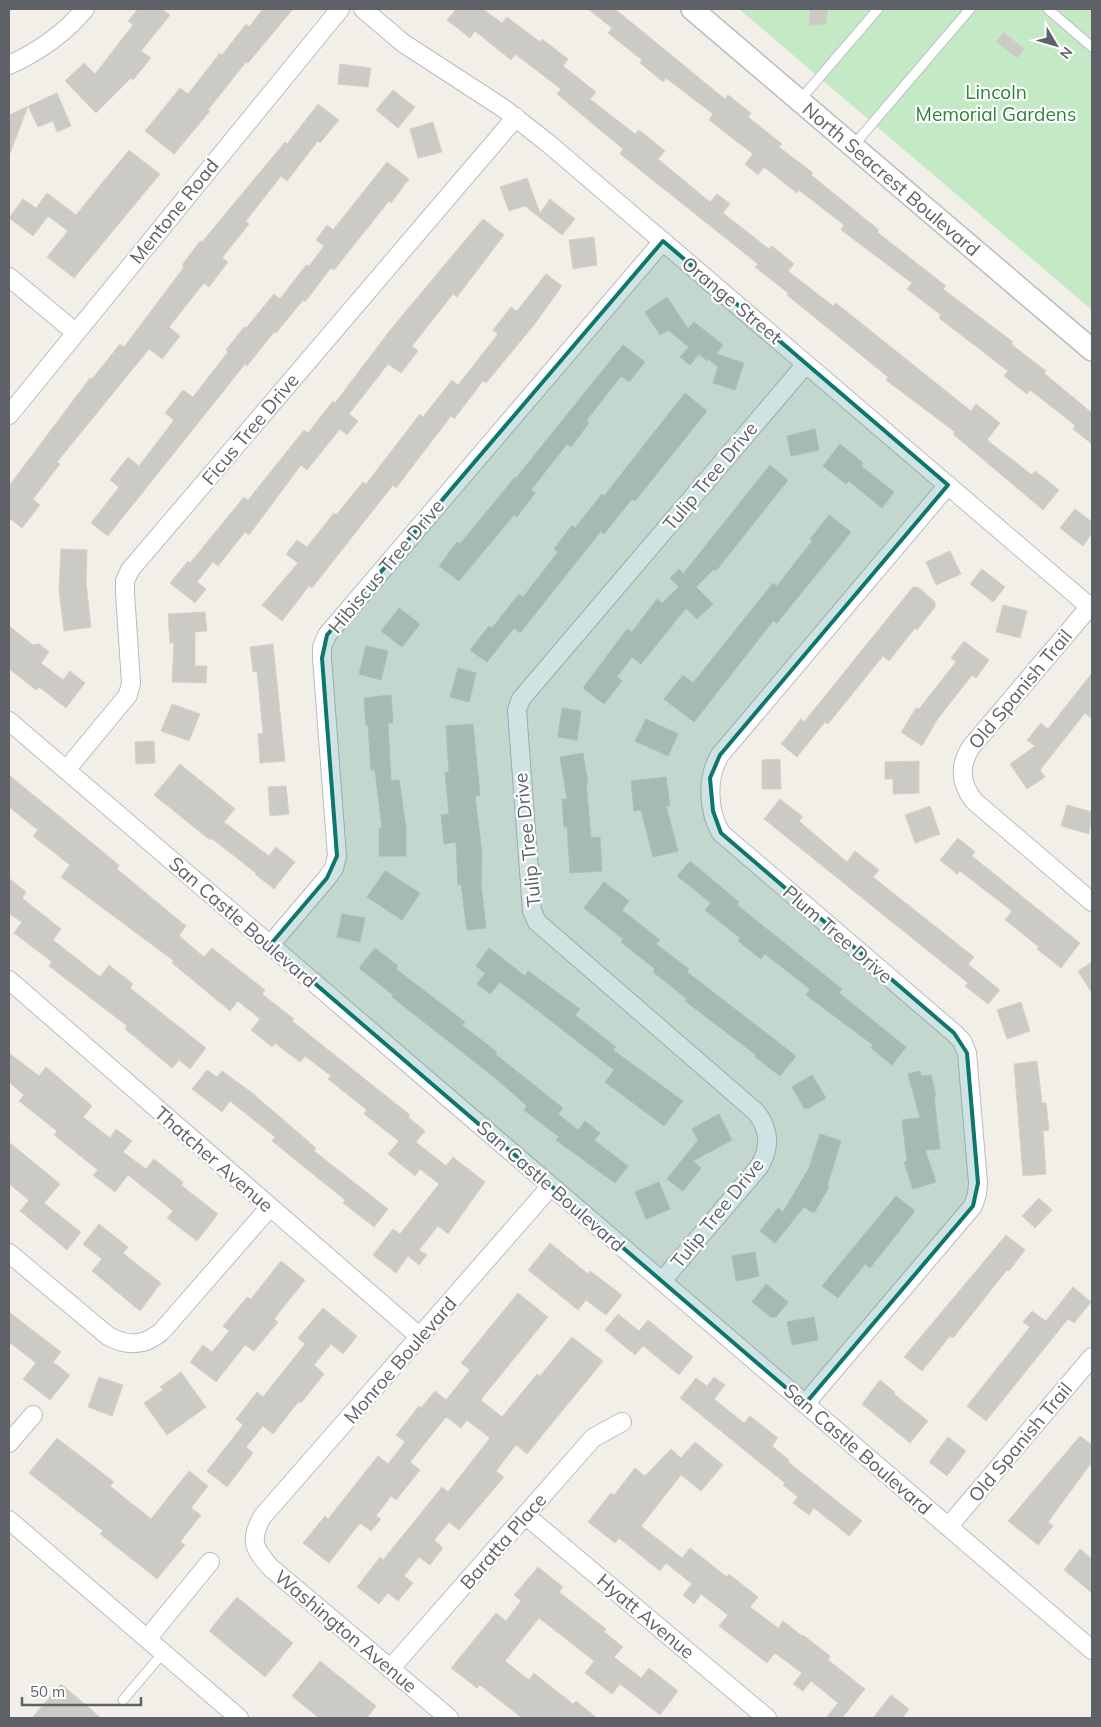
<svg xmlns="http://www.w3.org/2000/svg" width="1101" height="1727" viewBox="0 0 1101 1727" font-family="Mulish,sans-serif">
  <rect width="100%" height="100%" fill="#f1efe7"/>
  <path fill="#c3e9c5" d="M739,9H1092V310Z"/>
  <path fill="#cccac4" stroke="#d6d2c4" d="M138,9H162L170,15L141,51L151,58L133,80L131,78L96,113L65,81L84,63L95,74L133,25L128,21Z
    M263,9H293L248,63L246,62L208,110L210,111L174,154L145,131L180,88L188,94L220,53L222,55L246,24L249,27Z
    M456,9H483L502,23L507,17L540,42L542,39L568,59L563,66L596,92L590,99L635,134L639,130L665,151L658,159L710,202L717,194L730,204L723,213L769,249L772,246L794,264L788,271L833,306L836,303L971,411L976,404L1000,423L987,440L1032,475L1035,471L1059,490L1043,510L953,434L955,432L886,380L888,377L787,295L788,293L755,267L758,264L620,154L623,149L557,94L561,89L515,54L511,60L475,31L470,38L447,20Z
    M588,9H615L725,99L728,95L751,113L748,117L782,144L779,147L813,173L811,175L879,230L877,232L946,286L943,289L1013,342L1011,344L1046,371L1044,373L1092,413V444L1073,429L1075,425L1030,390L1027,394L1004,376L1008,371L939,318L941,315L907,289L912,283L841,230L844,225L799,190L797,193L764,167L758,175L745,164L753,154L709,120L713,114L666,78L663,82L640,63L642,60L608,33L612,28Z
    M810,9H828L826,24L809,26Z
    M1004,32L1024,49L1017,58L996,42Z
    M340,64L371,68L368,87L338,84Z
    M393,90L415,107L398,128L376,110Z
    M57,93L71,126L57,132L53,121L38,127L28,106L9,156V115Z
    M318,104L339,120L320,143L318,141L287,181L281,176L246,221L249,224L222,258L228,262L209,287L204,283L169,327L180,336L162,359L149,349L57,462L60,464L33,499L40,505L22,528L9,518V486L90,378L92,379L120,344L124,347L184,267L182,265L200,241L202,242L285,142L287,144Z
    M433,122L442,152L418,158L410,129Z
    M129,150L160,174L74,278L47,257L68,231L48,216L33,236L9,218L23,199L36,208L47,193L76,215Z
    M387,162L409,179L391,203L389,201L334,270L331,268L305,302L303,300L276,333L274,332L247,366L245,364L108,536L91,523L119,487L110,480L128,457L139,466L174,420L165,413L183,390L193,397L228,352L226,350L244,327L246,328L274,294L280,299L306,265L309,266L324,246L316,240L327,225L333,230Z
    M527,178L540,213L550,199L575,219L562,235L525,206L509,211L500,187Z
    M483,219L504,235L457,297L453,294L412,346L418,351L401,373L388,364L349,414L358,421L347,435L340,429L307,470L301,465L249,535L245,532L218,566L213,562L197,582L206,589L195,603L170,583L188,561L190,563L244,497L248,500L304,430L308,433L333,401L335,403L391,329Z
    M594,237L597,265L573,269L569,240Z
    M546,274L562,286L534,325L486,383L483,381L454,419L451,416L396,488L393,485L312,588L309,586L282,621L262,605L298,563L286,554L297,540L307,547L334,513L336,515L363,482L366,484L420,414L423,417L452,380L458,385L498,334L493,330L511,307L517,311Z
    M667,297L688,329L694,322L723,345L716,354L744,363L735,390L713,383L718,367L708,359L707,361L699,354L690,365L680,357L689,347L668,330L660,335L645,312Z
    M623,345L645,362L629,382L621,376L586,421L589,423L571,447L567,444L531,490L535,493L517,517L514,515L459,581L439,566L457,542L460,544L515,477L516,478Z
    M685,393L707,411L635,501L632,499L604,534L601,531L520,633L514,628L487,662L470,650L489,626L492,628L519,594L523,597L558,552L554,549L572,525L575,528L602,494L604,496Z
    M815,429L819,450L791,456L787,436Z
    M840,444L863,463L861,466L894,492L882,508L849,481L846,484L823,466Z
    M770,465L788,480L716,571L714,569L696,587L713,604L697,619L686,608L641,664L632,657L617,677L622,681L604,704L583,688L627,629L632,632L657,599L662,603L679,587L670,578L679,569L683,574Z
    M1075,509L1092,522V533L1083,546L1060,528Z
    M829,515L851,532L777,623L773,621L694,722L664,699L683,675L693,683L773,583L777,586L812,541L810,539Z
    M61,549L87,550L86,582L91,627L64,631L59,590Z
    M950,551L961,574L936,585L926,562Z
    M982,569L1005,587L993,602L970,584Z
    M913,587H918L935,602V607L917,630L915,628L889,661L883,656L828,724L825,722L797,757L781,744L801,719L804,722Z
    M1003,605L1027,611L1020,638L996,632Z
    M399,608L420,624L402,647L381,631Z
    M205,612L207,631L195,632V666H207L206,683L172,682L174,643H170L168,614Z
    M9,626L33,645L39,644L49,652L41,663L63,680L70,671L85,683L66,708L39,687L36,690L9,669Z
    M964,641L989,660L976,678L972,675L937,720L922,746L901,732L916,708L919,709L956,662L951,658Z
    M273,644L285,761L260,763L258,734L263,733L257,671L253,672L250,647Z
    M366,646L388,651L381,680L359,674Z
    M458,668L476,673L469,702L450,697Z
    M1092,673V719L1085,713L1040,770L1045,777L1027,789L1010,764L1035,746L1027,740L1041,723L1048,729Z
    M391,695L393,723H388L391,781L399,780L406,828V856H379V828H382L375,770H371L368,725H366L364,698Z
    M172,704L200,714L189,741L161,731Z
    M562,708L581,711L577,740L558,737Z
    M646,719L678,734L668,756L635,741Z
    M473,724L480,795L475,796L482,854L481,884L486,928L467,930L461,884L458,885L456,842L444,844L441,815L449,814L445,772H449L446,726Z
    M154,741L155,763L136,764L135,742Z
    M583,753L588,783H586L591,838L600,837L602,871L570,873L567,827H564L562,799H567L560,757Z
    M780,759L781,789H762V760Z
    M919,761V793L893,794V779H885V762Z
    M180,764L235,809L224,822L269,856L276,847L295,862L274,889L255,874L256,873L211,838L210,840L154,795Z
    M9,775L119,865L117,869L186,926L179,936L204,957L212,948L265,990L262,994L294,1019L292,1021L410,1115L408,1117L425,1131L416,1142L446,1166L453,1157L485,1182L448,1234L438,1226L419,1250L427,1255L419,1265L408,1256L396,1273L373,1255L393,1229L400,1234L439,1184L420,1169L415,1176L388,1154L399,1141L364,1114L367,1110L328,1079L331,1076L305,1056L300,1062L275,1043L272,1047L251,1030L260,1019L238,1001L230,1011L172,963L174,961L61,877L70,865L33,836L38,830L9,807Z
    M666,777L670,806H666L678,851L653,857L641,810L634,811L631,781Z
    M286,786L289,814L270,816L268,787Z
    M780,799L803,817L799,821L847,862L855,851L879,870L873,877L974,957L968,964L1000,990L988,1004L965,986L968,983L764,819Z
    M1067,805L1092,812L1089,834L1061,826Z
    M930,806L940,834L915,843L905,815Z
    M958,838L975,852L972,856L1080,943L1061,968L1037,949L1039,947L1005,920L1012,911L960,871L957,874L940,860Z
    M690,861L739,902L737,905L842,989L839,993L906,1047L892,1065L871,1048L873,1045L806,995L810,989L765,954L761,959L738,941L740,938L705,910L711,903L677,876Z
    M385,871L420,893L402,920L367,897Z
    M9,878L26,892L22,898L61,929L53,940L100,977L109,965L133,984L130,988L206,1048L190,1069L179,1060L172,1068L125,1029L127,1026L49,966L52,962L14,933L22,922L9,914Z
    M604,882L629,901L622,910L660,940L656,944L689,969L687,972L796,1056L780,1076L755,1057L756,1055L685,1001L687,999L653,972L655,969L621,942L623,939L584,908Z
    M342,914L365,918L360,942L337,937Z
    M375,948L398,966L396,969L465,1022L462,1025L497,1052L495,1054L563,1108L558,1114L578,1130L585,1121L600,1133L594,1140L628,1166L615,1183L556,1140L559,1137L524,1110L527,1106L494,1077L392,997L393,995L359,968Z
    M489,948L525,976L528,971L580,1009L575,1015L616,1047L613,1050L683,1101L664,1126L605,1082L614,1070L537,1010L500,982L490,994L477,984L485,973L476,966Z
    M1092,962V993L1078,971Z
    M1021,1002L1030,1031L1007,1039L997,1010Z
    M9,1053L39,1076L46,1067L92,1106L83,1117L110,1138L116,1129L132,1141L123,1152L146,1169L154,1159L183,1182L181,1185L218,1214L197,1241L167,1218L173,1211L128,1175L115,1192L93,1175L98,1170L54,1135L57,1131L19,1101L24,1095L9,1082Z
    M1037,1061L1042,1103H1046L1049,1130L1043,1131L1046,1174L1023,1176L1014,1064Z
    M207,1070L217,1077L222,1071L251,1092L316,1148L314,1151L388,1209L374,1227L343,1203L345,1200L272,1141L275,1137L230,1101L222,1112L192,1089Z
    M920,1071L921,1076L931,1075L936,1096L934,1097L940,1149L925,1150L936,1182L913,1189L904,1162L907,1161L902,1120L920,1118L908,1074Z
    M812,1075L826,1098L809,1108H804L792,1087Z
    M719,1114L732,1140L693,1161L701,1168L683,1191L667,1179L698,1140L692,1129Z
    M820,1134L841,1141L827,1186L829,1187L814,1213L804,1207L775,1243L760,1231L778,1208L783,1212L809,1168Z
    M9,1142L60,1184L44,1203L81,1232L67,1250L20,1211L29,1200L9,1184Z
    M659,1182L670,1209L646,1219L635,1192Z
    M896,1196L915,1211L870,1268L865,1264L838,1298L822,1286Z
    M1039,1198L1052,1210L1035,1228L1022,1216Z
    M99,1224L128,1247L123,1253L161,1283L140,1311L92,1271L102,1259L83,1244Z
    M1006,1235L1025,1250L1009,1271L1007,1270L953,1338L950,1336L922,1371L904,1357Z
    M550,1243L588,1274L590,1271L622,1295L606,1315L586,1300L578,1310L528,1270Z
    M755,1252L759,1276L736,1281L732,1256Z
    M281,1261L305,1280L274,1319L278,1322L254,1351L245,1345L216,1382L190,1362L203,1345L212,1352L229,1331L223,1326L247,1297L251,1299Z
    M766,1284L788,1302L776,1317H771L752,1302Z
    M1073,1287L1091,1302L1074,1323L1068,1319L986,1421L967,1406L1030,1327L1023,1322L1032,1311L1046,1321Z
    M518,1293L548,1317L482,1398V1401L502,1417L537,1374L540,1376L572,1337L603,1361L527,1454L516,1445L496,1471L504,1477L459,1530L449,1522L434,1540L443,1548L430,1565L419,1557L404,1576L413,1583L398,1601L388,1593L379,1604L357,1587L380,1557L383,1560L442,1487L448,1492L490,1438L467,1420L461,1428L446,1417L410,1462L420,1470L396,1500L391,1496L376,1516L381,1519L371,1531L360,1523L329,1563L303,1543L325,1516L328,1519L378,1456L388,1464L405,1442L396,1435L419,1406L421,1408L435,1391L446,1400L470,1370L461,1363Z
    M323,1308L357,1336L343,1354L331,1344L314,1365L324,1374L301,1403L299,1401L273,1434L263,1426L246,1447L253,1453L227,1487L207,1471L243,1425L236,1419L257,1392L263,1397L305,1344L298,1338Z
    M9,1312L61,1352L53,1362L70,1375L50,1400L23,1379L36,1363L9,1342Z
    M618,1314L639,1331L648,1320L693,1357L679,1375L643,1346L635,1355L605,1330Z
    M814,1317L818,1340L792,1345L787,1322Z
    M181,1372L206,1407L167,1435L144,1403L163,1390L160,1387Z
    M99,1377L123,1385L112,1416L88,1407Z
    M714,1377L725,1385L714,1399L744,1423L750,1416L778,1438L772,1446L789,1460L788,1462L862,1521L849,1536L814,1508L809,1515L793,1503L798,1497L783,1485L785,1483L680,1398L696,1378L707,1386Z
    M880,1380L895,1392L894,1394L928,1421L910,1443L862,1404Z
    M1080,1436L1092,1445V1462L1048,1522L1053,1526L1038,1545L1008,1521Z
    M948,1437L966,1451L947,1476L929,1462Z
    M57,1438L114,1482L110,1486L151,1519L189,1471L208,1486L191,1508L201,1515L180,1542L185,1545L157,1579L100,1534L103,1531L29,1473Z
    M695,1442L723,1465L701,1491L681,1475L641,1526L682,1558L690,1548L727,1577L729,1574L758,1597L750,1607L778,1628L783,1621L802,1636L803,1635L830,1656L828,1660L865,1689L842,1718H826L838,1703L811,1681L803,1691L793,1684L802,1673L775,1653L767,1663L719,1626L728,1615L701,1594L694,1604L683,1595L692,1584L666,1563L660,1571L619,1538L615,1543L588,1522L611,1493L614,1495L635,1468L645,1476L671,1449L681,1458Z
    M1080,1549L1092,1559V1593L1064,1570Z
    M538,1567L563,1587L559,1592L606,1629L604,1632L623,1647L614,1657L641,1678L649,1668L678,1691L660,1715L620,1684L612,1694L585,1673L594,1661L539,1618L505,1661L529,1680L534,1673L573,1704L576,1701L597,1718H522L480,1685L477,1688L451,1668L496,1613L506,1621L521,1601L514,1595Z
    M237,1597L293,1643L265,1677L209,1631Z
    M320,1661L376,1706L367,1718H319L292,1696Z
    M61,1684L101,1718H32Z
    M891,1695L909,1709L902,1718H873Z"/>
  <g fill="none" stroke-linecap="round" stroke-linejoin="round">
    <g stroke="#b9bcc1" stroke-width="11">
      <path id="service" d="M1048,9L1092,47
        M800,100L878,9
        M853,146L970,9
        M123,1700L163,1653"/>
    </g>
    <g stroke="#b9bcc1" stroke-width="20">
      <path id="minor" d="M363,9L403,43L503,108L549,144L1090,607
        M9,65C38,52 64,34 85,9
        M9,277L75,332
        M9,415L340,9
        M1092,604L971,747C959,766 960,783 974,801L1092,902
        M9,721L1092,1650
        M66,770L128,695L131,683L125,593V581L130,570L516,117
        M270,945L327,878L334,868L337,856L322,658V647L327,635L663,241
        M9,980L420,1337
        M9,1253L108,1336C128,1347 145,1346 162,1331L269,1208
        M662,1281L759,1167C771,1147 770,1130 756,1112L537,922L532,911L517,710L521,699L806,364
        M805,1404L973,1206L977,1194L978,1183L967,1053L962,1041L954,1033L721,833C708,811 706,778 720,755L948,485
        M9,1443L33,1415
        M525,1515L767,1718
        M9,1520L239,1718
        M948,1527L1092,1357
        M147,1639L210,1562
        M390,1669L593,1438L622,1422
        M449,1718L271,1568C254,1549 249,1541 262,1517L551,1186"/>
    </g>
    <g stroke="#b9bcc1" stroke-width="24">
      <g id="tertiary">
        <path id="s1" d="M692,9L1092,350"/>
      </g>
    </g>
    <use href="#service" stroke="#fff" stroke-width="9"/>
    <use href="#minor" stroke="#fff" stroke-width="18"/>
    <use href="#tertiary" stroke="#fff" stroke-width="21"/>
  </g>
  <path fill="#0f766e" fill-opacity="0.2" stroke="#0f766e" stroke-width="4" stroke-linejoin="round" d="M663,241L948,485L720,755L710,778L713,811L721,833L954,1033L967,1053L978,1183L973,1206L805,1404L270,945L327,878L337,856L322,658L327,635Z"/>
  <g text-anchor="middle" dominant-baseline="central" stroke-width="4.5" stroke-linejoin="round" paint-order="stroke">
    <g font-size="19" fill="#30833a" stroke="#fff">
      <text x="996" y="92">Lincoln<tspan x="996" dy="22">Memorial Gardens</tspan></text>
    </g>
    <g font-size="19" fill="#5e6268" stroke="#fff">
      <text stroke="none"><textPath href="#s1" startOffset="262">North Seacrest Boulevard</textPath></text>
      <text transform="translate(174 211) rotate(-51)">Mentone Road</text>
      <text transform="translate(732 300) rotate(40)">Orange Street</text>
      <text transform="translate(250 429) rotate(-50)">Ficus Tree Drive</text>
      <text transform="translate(710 476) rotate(-50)">Tulip Tree Drive</text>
      <text transform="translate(386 566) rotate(-50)">Hibiscus Tree Drive</text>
      <text transform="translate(1020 689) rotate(-50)">Old Spanish Trail</text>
      <text transform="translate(527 840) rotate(-96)">Tulip Tree Drive</text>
      <text transform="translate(243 922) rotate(41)">San Castle Boulevard</text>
      <text transform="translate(838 934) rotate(41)">Plum Tree Drive</text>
      <text transform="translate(214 1159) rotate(41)">Thatcher Avenue</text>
      <text transform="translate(551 1186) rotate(41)">San Castle Boulevard</text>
      <text transform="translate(717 1213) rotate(-51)">Tulip Tree Drive</text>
      <text transform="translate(400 1360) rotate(-49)">Monroe Boulevard</text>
      <text transform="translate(1020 1442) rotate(-50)">Old Spanish Trail</text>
      <text transform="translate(858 1449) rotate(41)">San Castle Boulevard</text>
      <text transform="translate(503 1541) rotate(-49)">Baratta Place</text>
      <text transform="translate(646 1616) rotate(40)">Hyatt Avenue</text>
      <text transform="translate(346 1631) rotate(40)">Washington Avenue</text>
    </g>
  </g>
  <rect width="1101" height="1727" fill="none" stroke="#5e6268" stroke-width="20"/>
  <g transform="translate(1056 45) rotate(128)" stroke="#ffffff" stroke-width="4" paint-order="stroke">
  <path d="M0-4L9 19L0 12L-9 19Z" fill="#5e6268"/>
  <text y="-8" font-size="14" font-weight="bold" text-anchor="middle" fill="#5e6268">N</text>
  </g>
  <path d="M22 1697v8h119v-8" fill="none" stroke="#5e6268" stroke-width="2.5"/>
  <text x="30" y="1697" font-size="15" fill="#5e6268" stroke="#ffffff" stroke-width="4" paint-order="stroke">50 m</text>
</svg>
